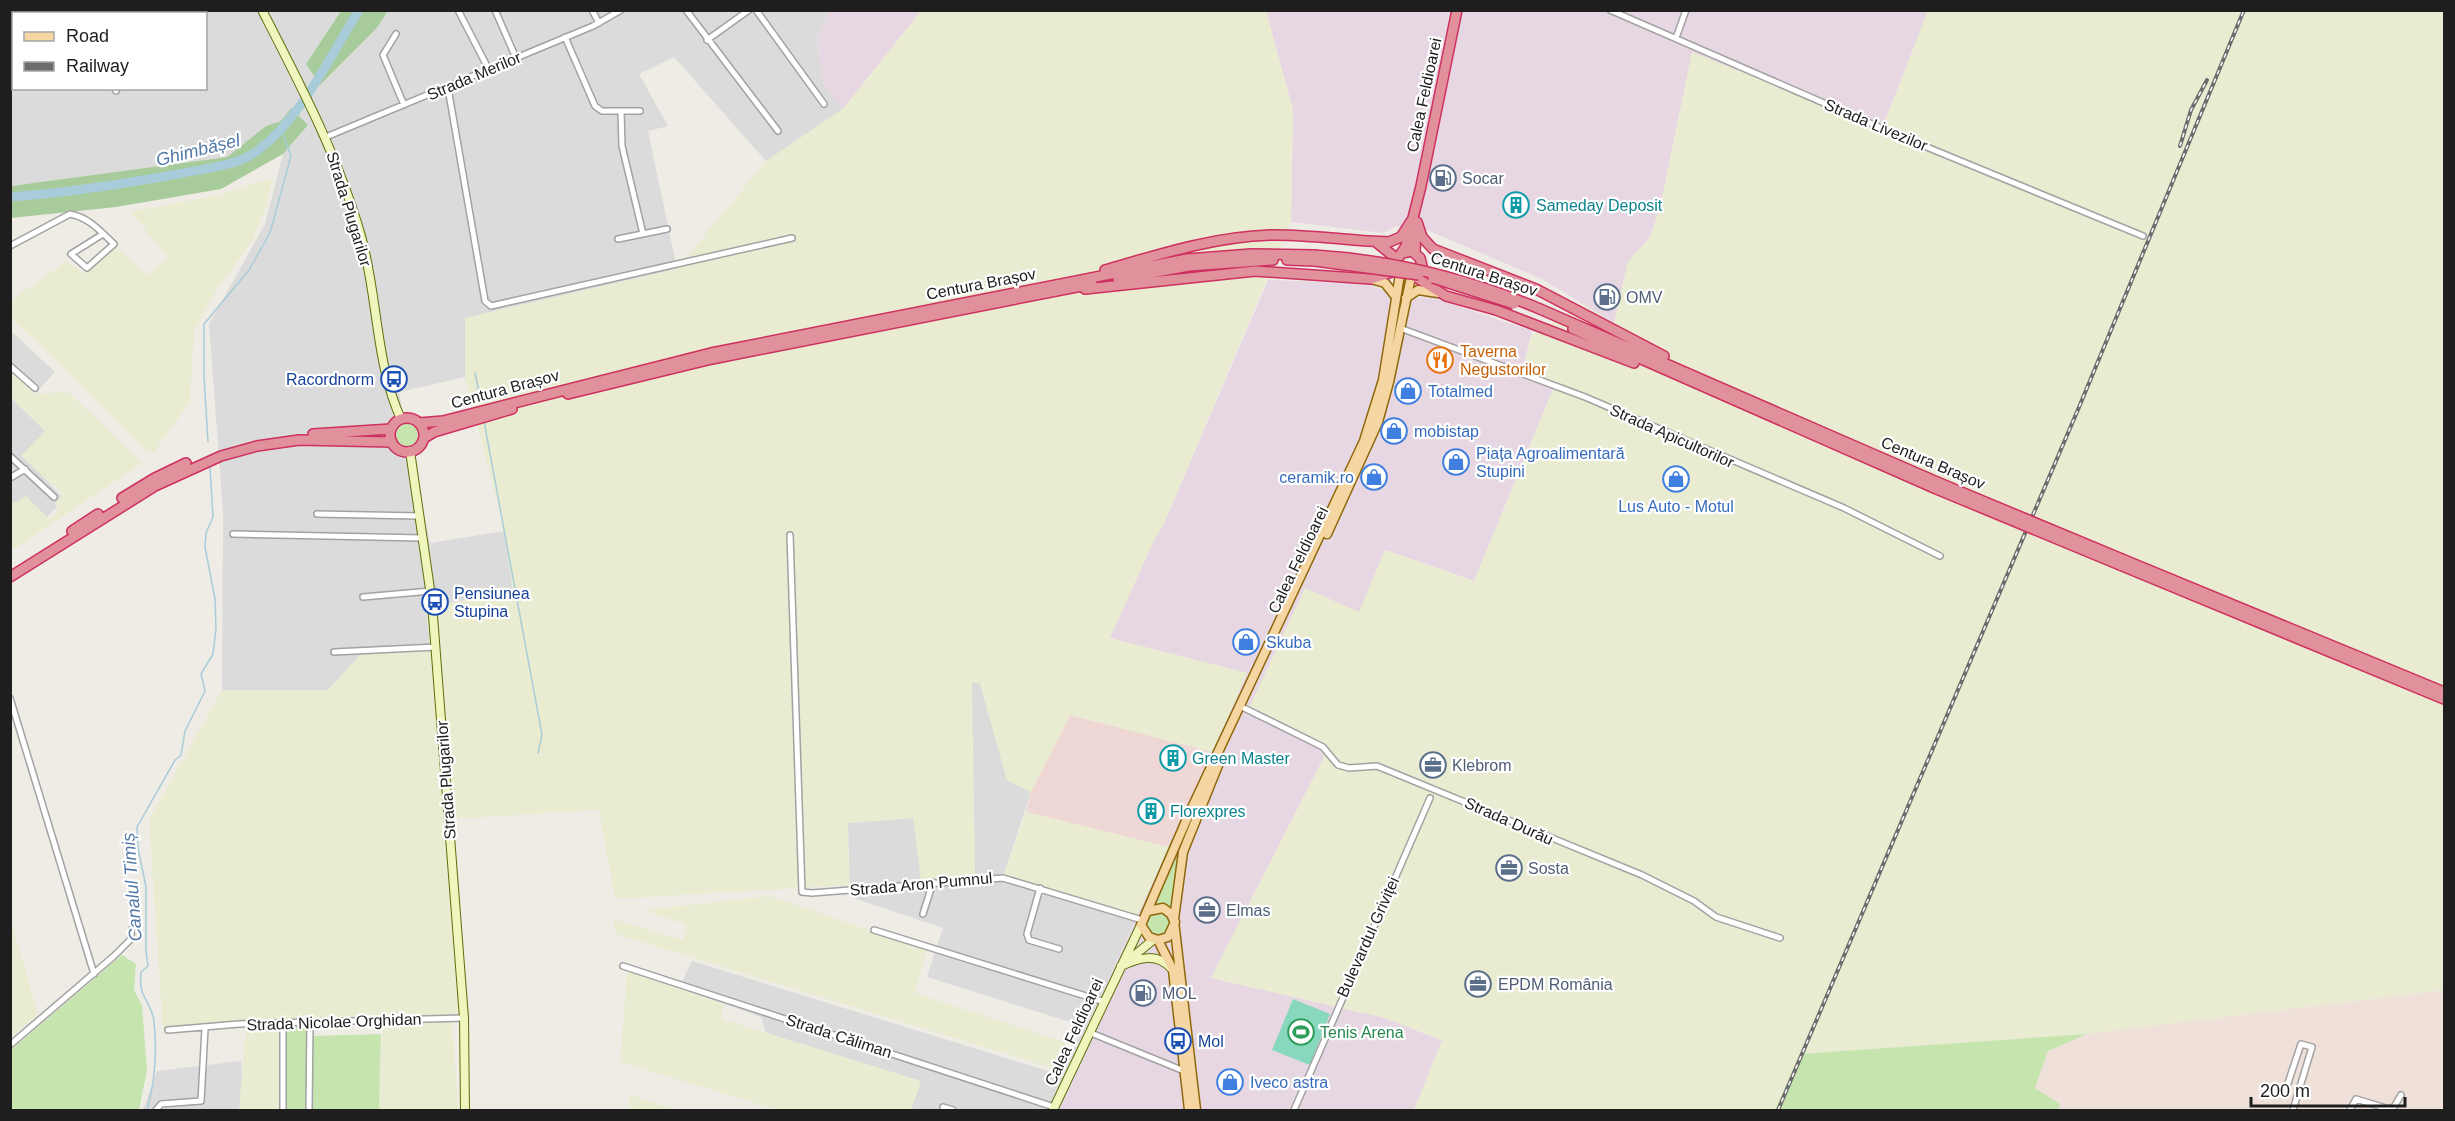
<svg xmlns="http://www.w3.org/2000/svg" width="2455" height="1121" viewBox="0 0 2455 1121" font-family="Helvetica,sans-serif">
  <rect width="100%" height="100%" fill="#eeece5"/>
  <path fill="#dcdbdb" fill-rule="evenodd" d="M10,11H341L306,64L320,85L376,29L388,11H830L817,39L824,85L843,109L766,161L674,57L639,74L668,126L648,131L677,269L465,318V377L399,392L430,543L505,531L513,592L426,607L431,650L362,653L328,690H222L223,512L209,324L265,224L283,154L308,125L281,121L266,126L227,157L11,186ZM14,14H206V88H14Z
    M10,330L55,372L25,405L49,431L26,458L64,499L46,518L11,505Z
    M971,683H980L1007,780L1031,792L1004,874L1137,916L1049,1110H911L920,1081L766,1033L761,1017L679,988L692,961L1061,1075L1083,1026L927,977L943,928L850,897L848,823L913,818L975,877Z
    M241,1061L245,1110H143L157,1071Z"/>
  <path fill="#eed7d5" d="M1070,715L1213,752L1169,847L1026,812L1031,792Z"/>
  <path fill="#e7d7e3" d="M830,11H921L843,109L824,85L817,39Z
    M1266,11H1928L1882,129L1692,53L1660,208L1650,237L1628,262L1614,323L1542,279L1427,230L1397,226L1383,233L1291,222L1293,110Z
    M1268,280L1369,284L1386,291L1391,301L1406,308L1414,298L1431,297L1532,331L1523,368L1555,384L1474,581L1386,550L1326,753L1211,978L1385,1018L1443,1041L1414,1110H1049L1247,673L1109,638L1156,536L1163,526Z"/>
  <path fill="#efe0d9" d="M2444,990V1110H2058L2060,1104L2034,1088L2048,1051L2087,1034Z"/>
  <path fill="#e9ecd1" d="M921,11H1266L1293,110L1291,222L1163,526L1156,536L1110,638L1247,673L1213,752L1070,715L1031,792L1007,780L980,683H972L975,877L921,880L913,818L848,823L849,885L615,899L599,810L453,819L466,1014L257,1021L163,1030L149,820L222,690H328L362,653L430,650L426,607L513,592L505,531L465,377V318L677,269L766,161L843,109Z
    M1928,11H2444V990L2087,1034L1800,1054L1775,1110H1414L1442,1040L1385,1018L1211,978L1326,753L1249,708L1305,588L1359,612L1385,550L1474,581L1555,385L1523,368L1532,335L1582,304L1614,323L1628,262L1650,237L1660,208L1692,52L1882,129Z
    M268,179L272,181L266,207L252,240L212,297L194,331L190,402L154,452L147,451L11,317V300L67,261L85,274L116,247L148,276L168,257L131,212L219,195Z
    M11,370L38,394L68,392L142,463L11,551L10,501L14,503L26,496L49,519L59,511L55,504L63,494L21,456L45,431L11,398Z
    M1026,812L1169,847L1137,916L1004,874Z
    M770,896L927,950L915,993L1066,1043L1056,1069L616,934L613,919L683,940L687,925L644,910Z
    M11,920L38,1014L11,1037H10Z
    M630,971L723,1004L722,1019L921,1081L911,1110H778L620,1062L627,974Z
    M452,1023L458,1110H379L383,1024Z
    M287,1026L286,1110H239L246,1027Z
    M628,1094L677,1110H631Z"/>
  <path fill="#c6e5ae" d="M396 435a11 11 0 1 1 22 0a11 11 0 1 1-22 0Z
    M1179,849L1171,908L1162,905L1152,907Z
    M1148 923a11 11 0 1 1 22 0a11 11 0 1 1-22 0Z
    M122,955L136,964L134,990L142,1006L147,1070L139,1110H11V1050Z
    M308,1025L313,1036L381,1034L379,1110H286L287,1026Z
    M2087,1034L2048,1051L2035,1088L2060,1104L2058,1110H1775L1800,1054Z"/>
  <path fill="#a8cb9c" d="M341,11H388L376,29L320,85L306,64Z
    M291,108L308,125L283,154L221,189L116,207L11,218V186L227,157L266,126L281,121Z"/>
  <path fill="#88d8bd" d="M1293,999L1330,1014L1310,1065L1272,1050Z"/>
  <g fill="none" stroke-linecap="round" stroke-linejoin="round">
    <path stroke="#a8ccd9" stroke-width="1.5" d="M475,373L481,402
      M484,421L542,735L538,753
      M208,442L204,376V324L249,270L270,233L291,156L281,129
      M147,1110C155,1082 157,1050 154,1021C151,999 138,1000 141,972L148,966L146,951V887L138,848L137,827L175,760L181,755L185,731L205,691L201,674L213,654L216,628L215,599L205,547L206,533L213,517L210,467"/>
    <path stroke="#a8ccd9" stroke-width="9" d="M10,197C68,193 122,184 178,174C203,169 237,166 257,151C303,116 329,58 359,10"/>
    <g stroke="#a2a2a2" stroke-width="8">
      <path id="street" d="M44,10L45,14
        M173,10L174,14
        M458,10L489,70
        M495,10L516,58
        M592,10L599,23
        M686,10L778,131
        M756,10L824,104
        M1610,10L1895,134L2143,236
        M152,14L159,10
        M10,20L14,31
        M396,34L383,55L404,105
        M565,37L595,106L602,111H621L622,146L643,234
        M1676,38L1686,10
        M707,40L749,10
        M10,64L14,63
        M115,88L116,91
        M448,88L485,301L491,306L792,238
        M621,111H640
        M326,137L593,26L621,10
        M618,239L667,229
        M10,246L70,214C90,218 100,231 114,244L87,268L71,254L103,234
        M1400,328L1585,397L1844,508L1940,556
        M10,366L35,388
        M10,456L54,497
        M10,478L25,469
        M317,514L419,516
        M233,534L422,538
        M790,535L802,892L812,893L1003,878L1142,920
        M363,597L431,591
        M334,652L436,647
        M10,698L94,974
        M1244,708L1323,747L1338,765L1349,768L1377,766L1642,875L1694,901L1716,917L1780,938
        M1040,888L1027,934L1029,940L1059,949
        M923,914L933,882
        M874,930L1105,1002
        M623,966L1054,1107
        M168,1030L239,1024L464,1018
        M1091,1033L1184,1071
        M10,1045L114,956L130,940L132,929
        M2288,1083L2301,1044L2312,1047L2293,1110
        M943,1107L953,1110
        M156,1110L161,1104L201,1101L205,1028
        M283,1110V1023
        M309,1110L310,1022
        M1294,1110L1430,798
        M2350,1110L2356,1099L2389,1109L2394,1107L2401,1095"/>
    </g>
    <g stroke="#5f6e0c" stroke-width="10">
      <path id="secondary" d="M262,10C300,84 338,156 361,236C378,295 375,363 401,419
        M410,451L432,603L464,1018L465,1110
        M1130,959L1153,940
        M1121,966C1139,958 1157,952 1172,969
        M1053,1110L1141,925"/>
    </g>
    <g stroke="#8e680a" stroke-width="11">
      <path id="primary" d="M1371,279L1385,283L1396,297
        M1406,298L1418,290L1438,293
        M1327,534L1378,422L1389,382L1411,277
        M1148,911L1163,908L1171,914L1174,921L1196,1110
        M1174,919L1183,852L1221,758
        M1175,922L1168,937L1158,940L1149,937L1141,925L1189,814L1364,441L1383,380L1400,274
        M1158,940L1173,970L1189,1110"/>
    </g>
    <g stroke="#ce305f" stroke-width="12">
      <path id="highway" d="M1417,222L1422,237L1433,249L1536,289L1664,356
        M1376,242L1397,259
        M1415,252L1416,226
        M1402,253L1412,251L1420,258L1422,266L1416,275
        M1287,260L1315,261
        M1105,270C1160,254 1213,237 1270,235C1310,234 1349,241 1389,242L1401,237L1412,220
        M1398,272L1395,263L1406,246L1421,186L1457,10
        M1414,276L1446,296L1496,310L1634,363
        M1118,279L1189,266L1273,260
        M1085,289L1255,271L1371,279L1395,271
        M1540,309L1937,482
        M1573,329L1934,488
        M568,394L712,359L1092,284
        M390 435a17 17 0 1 1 34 0a17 17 0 1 1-34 0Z
        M419,423L443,421L711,353L1187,259L1251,254L1314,255
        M313,434L391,429
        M424,438L434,432L512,409
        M122,498L155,478L186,463
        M72,531L98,514
        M2122,559L2444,692
        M2120,565L2444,699
        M10,577L155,486L221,456L257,446L299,440L392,442"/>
    </g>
    <use href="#street" stroke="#fff" stroke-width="5"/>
    <use href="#secondary" stroke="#eff5bc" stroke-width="8"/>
    <use href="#primary" stroke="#f5d6a2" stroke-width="8"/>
    <use href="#highway" stroke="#e1919c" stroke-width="9"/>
    <g stroke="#6c6c6c" stroke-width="4">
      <path id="rail" d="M2180,146L2191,110L2207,80
        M1778,1110L2077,412L2244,10"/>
    </g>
    <use href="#rail" stroke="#fff" stroke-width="1.5" stroke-dasharray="4.5" stroke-linecap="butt"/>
    <g stroke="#ce305f" stroke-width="12" stroke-linecap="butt">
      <path id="highway-bridge" d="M1314,255C1394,260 1467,278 1540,309
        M1315,261L1419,275
        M1433,278L1514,304
        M1937,482L2122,559
        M1934,488L2120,565"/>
    </g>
    <use href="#highway-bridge" stroke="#e1919c" stroke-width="9"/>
  </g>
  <defs>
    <g id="fuel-ring" transform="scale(1.35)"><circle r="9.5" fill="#fff" stroke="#5c6f8a" stroke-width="1.5"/><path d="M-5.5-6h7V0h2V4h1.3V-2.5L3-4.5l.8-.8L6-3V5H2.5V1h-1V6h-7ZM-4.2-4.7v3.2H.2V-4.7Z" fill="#5c6f8a"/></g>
    <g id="building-ring" transform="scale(1.35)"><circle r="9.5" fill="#fff" stroke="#0f9aa8" stroke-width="1.5"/><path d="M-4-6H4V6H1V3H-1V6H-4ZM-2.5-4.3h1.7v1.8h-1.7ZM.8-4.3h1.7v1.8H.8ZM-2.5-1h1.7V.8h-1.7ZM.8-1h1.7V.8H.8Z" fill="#0f9aa8"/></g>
    <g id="restaurant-ring" transform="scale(1.35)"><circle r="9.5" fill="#fff" stroke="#e8710a" stroke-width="1.5"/><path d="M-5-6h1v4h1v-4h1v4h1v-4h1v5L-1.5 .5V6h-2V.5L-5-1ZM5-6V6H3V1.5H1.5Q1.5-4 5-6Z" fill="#e8710a"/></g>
    <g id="bus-ring" transform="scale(1.35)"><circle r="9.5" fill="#fff" stroke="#1a4fb4" stroke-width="1.5"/><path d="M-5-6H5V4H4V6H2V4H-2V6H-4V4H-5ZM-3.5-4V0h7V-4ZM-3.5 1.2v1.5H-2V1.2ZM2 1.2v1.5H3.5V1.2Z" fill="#1a4fb4"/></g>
    <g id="shop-ring" transform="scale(1.35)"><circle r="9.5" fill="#fff" stroke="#3f7fe0" stroke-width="1.5"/><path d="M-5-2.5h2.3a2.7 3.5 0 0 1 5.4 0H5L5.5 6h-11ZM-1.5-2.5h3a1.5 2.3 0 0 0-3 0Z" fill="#3f7fe0"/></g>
    <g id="office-ring" transform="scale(1.35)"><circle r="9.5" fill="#fff" stroke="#5c6f8a" stroke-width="1.5"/><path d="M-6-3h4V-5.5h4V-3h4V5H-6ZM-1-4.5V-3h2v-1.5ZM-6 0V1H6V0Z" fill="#5c6f8a"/></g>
    <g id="stadium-ring" transform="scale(1.35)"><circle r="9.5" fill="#fff" stroke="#2e9e5b" stroke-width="1.5"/><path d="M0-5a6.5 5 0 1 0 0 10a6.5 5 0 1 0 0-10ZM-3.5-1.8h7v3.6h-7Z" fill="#2e9e5b"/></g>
  </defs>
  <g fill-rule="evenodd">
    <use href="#fuel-ring" x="1443" y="178"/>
    <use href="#building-ring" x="1516" y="205"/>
    <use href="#fuel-ring" x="1607" y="297"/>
    <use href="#restaurant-ring" x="1440" y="360"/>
    <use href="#bus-ring" x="394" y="379"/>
    <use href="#shop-ring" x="1408" y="391"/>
    <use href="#shop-ring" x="1394" y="431"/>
    <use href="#shop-ring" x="1456" y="462"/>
    <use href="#shop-ring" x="1374" y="477"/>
    <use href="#shop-ring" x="1676" y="479"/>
    <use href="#bus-ring" x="435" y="602"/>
    <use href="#shop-ring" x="1246" y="642"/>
    <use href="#building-ring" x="1173" y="758"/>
    <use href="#office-ring" x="1433" y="765"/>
    <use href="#building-ring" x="1151" y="811"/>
    <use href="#office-ring" x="1509" y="868"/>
    <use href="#office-ring" x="1207" y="910"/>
    <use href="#office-ring" x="1478" y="984"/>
    <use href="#fuel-ring" x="1143" y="993"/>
    <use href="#stadium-ring" x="1301" y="1032"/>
    <use href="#bus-ring" x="1178" y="1041"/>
    <use href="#shop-ring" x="1230" y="1082"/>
  </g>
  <g text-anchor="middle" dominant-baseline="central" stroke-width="4.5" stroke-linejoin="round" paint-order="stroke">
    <g font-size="16" fill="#1e1e1e" stroke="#fff">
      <text transform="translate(474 76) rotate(-23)">Strada Merilor</text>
      <text transform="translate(1424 95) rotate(-78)">Calea Feldioarei</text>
      <text transform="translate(1876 125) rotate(23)">Strada Livezilor</text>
      <text transform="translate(349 209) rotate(73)">Strada Plugarilor</text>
      <text transform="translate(1484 274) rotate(18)">Centura Brașov</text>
      <text transform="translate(981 284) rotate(-11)">Centura Brașov</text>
      <text transform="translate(505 389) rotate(-15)">Centura Brașov</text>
      <text transform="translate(1672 436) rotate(24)">Strada Apicultorilor</text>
      <text transform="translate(1933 463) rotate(23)">Centura Brașov</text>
      <text transform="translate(1298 560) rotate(-64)">Calea Feldioarei</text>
      <text transform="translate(446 780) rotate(-94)">Strada Plugarilor</text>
      <text transform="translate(1509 821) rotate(24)">Strada Durău</text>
      <text transform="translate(921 884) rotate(-5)">Strada Aron Pumnul</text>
      <text transform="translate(1368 937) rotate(-66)">Bulevardul Griviței</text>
      <text transform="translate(334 1022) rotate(-2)">Strada Nicolae Orghidan</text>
      <text transform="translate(1074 1032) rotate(-65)">Calea Feldioarei</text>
      <text transform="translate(839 1036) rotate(18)">Strada Căliman</text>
    </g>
    <g font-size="16" fill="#4e5e75" stroke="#fff" text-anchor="start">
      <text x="1462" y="178">Socar</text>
      <text x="1626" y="297">OMV</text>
      <text x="1452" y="765">Klebrom</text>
      <text x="1528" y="868">Sosta</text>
      <text x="1226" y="910">Elmas</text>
      <text x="1498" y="984">EPDM România</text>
      <text x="1162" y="993">MOL</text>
    </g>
    <g font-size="16" fill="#0d838f" stroke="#fff" text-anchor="start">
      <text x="1536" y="205">Sameday Deposit</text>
      <text x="1192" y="758">Green Master</text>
      <text x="1170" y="811">Florexpres</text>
    </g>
    <g font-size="16" fill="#c56008" stroke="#fff" text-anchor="start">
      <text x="1460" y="351">Taverna<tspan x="1460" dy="18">Negustorilor</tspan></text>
    </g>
    <g font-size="16" fill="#164399" stroke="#fff" text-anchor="start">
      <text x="374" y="379" text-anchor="end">Racordnorm</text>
      <text x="454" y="593">Pensiunea<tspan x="454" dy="18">Stupina</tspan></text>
      <text x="1198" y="1041">Mol</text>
    </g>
    <g font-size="16" fill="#366cbe" stroke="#fff" text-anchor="start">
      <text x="1428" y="391">Totalmed</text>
      <text x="1414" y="431">mobistap</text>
      <text x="1476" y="453">Piața Agroalimentară<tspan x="1476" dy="18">Stupini</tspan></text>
      <text x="1354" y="477" text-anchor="end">ceramik.ro</text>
      <text x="1676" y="506" text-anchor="middle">Lus Auto - Motul</text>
      <text x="1266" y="642">Skuba</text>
      <text x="1250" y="1082">Iveco astra</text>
    </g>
    <g font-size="16" fill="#27864d" stroke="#fff" text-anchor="start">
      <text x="1320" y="1032">Tenis Arena</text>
    </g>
    <g font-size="18" font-style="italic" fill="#5178a7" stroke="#fff">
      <text transform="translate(198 150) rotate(-14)">Ghimbășel</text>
      <text transform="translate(132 887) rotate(-94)">Canalul Timiș</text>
    </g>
  </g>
  <rect width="2455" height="1121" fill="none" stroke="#1e1e1e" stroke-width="24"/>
  <rect x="12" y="12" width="195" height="78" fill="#ffffff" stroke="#a5a5a5" stroke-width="1.5"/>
  <rect x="24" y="32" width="30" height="9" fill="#f5d6a2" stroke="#a5a5a5" stroke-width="1.5"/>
  <text x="66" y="42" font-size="18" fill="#1e1e1e">Road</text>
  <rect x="24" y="62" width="30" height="9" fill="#6c6c6c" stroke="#a5a5a5" stroke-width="1.5"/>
  <text x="66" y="72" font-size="18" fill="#1e1e1e">Railway</text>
  <path d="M2251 1097v9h154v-9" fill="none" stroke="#1e1e1e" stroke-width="3"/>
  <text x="2260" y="1097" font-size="18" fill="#1e1e1e" stroke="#ffffff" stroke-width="4.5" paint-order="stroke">200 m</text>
</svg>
